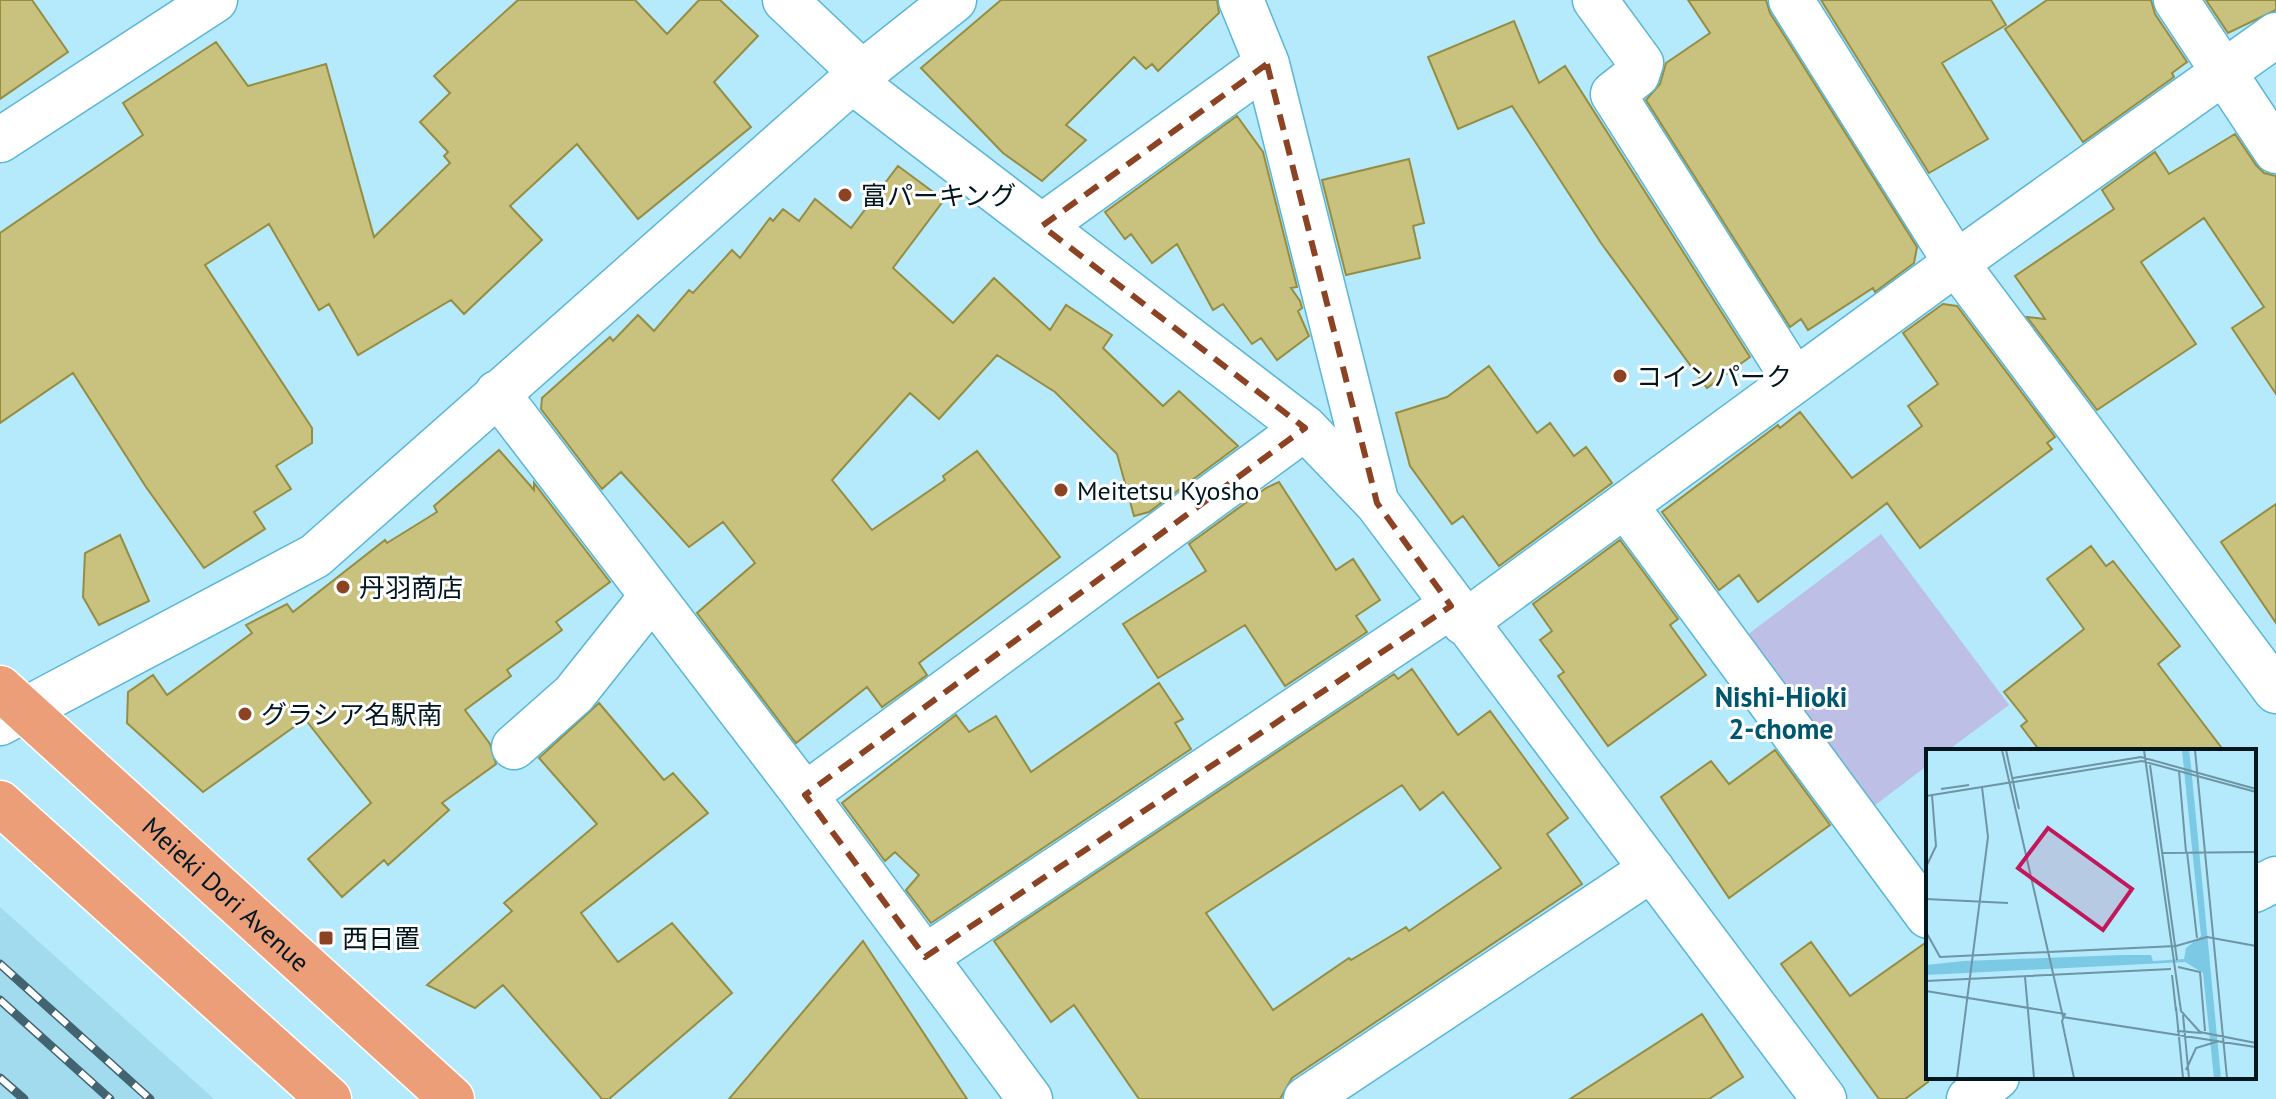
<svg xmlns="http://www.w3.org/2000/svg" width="2276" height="1099" viewBox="0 0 2276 1099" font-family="'PT Sans','Noto Sans JP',sans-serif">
  <rect width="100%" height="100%" fill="#b5e9fc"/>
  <path fill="#a2daee" d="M0,907L214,1099H0Z"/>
  <path fill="#bdbfe6" d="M1881,534L2009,705L1947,751H1928V765L1870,809L1742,639Z"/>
  <path fill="#c9c27f" stroke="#968d41" stroke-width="2" fill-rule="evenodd" d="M0,0H32L68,52L0,99Z
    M518,0H635L667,34L699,0H720L758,36L714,82L751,127L638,219L577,144L510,206L542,240L464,314L451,300L358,355L329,304L319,310L269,224L205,265L312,428V443L276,466L291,489L254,512L265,529L204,568L146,487L73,373L0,423V233L143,135L123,103L216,42L248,86L326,64L374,237L450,163L444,156L448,152L420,122L450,93L434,76Z
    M1001,0H1217L1219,13L1158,71L1152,64L1146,69L1134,57L1066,125L1086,140L1042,181L1003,153L921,68Z
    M1688,0H1766L1770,13L1917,247L1914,263L1875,292L1873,288L1808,330L1801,319L1790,327L1646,100L1660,84L1666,63L1710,33Z
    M1821,0H1991L2006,25L1942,63L1988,139L1929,173Z
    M2047,0H2151L2155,14L2187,62L2172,73L2174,77L2083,142L2005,29Z
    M2206,0H2276V10L2228,33Z
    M1514,21L1539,83L1565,66L1750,357L1707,388L1601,243L1512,106L1458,129L1428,57Z
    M1237,116L1263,152L1297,287L1291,288L1300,301L1302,308L1298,311L1309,336L1277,360L1261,338L1252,344L1223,304L1213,310L1177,244L1152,263L1131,234L1125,239L1105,212Z
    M2235,134L2256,165L2264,173L2276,176V394L2232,328L2264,307L2204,218L2141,262L2196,344L2097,410L2027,317L2045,319L2015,276L2114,209L2102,190L2155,152L2169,174Z
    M1409,159L1424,223L1413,226L1420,258L1346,275L1322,180Z
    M898,166L944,200L893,268L953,323L994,278L1050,330L1066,305L1112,335L1103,348L1163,406L1179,391L1238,446L1149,512L1134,516L1117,454L1055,392L997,355L939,419L910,393L832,480L872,530L945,480L943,476L977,451L1060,557L919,663L927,675L882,707L867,687L796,743L697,613L755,563L723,522L689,547L621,472L602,489L541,409L542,398L610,337L613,341L638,315L654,331L689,290L693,293L732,250L740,258L770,218L773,221L783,209L799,221L815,199L851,228Z
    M1943,304L1957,306L2055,437L2047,443L2052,449L1920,548L1887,503L1758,602L1739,575L1719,590L1662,512L1778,425L1780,428L1800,412L1852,478L1922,426L1908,406L1938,384L1903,333Z
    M1489,366L1537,433L1550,423L1574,456L1586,447L1612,483L1499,566L1463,516L1452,524L1410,466L1396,413L1447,397Z
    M499,450L534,490V483L610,582L556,622L562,630L507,670L511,676L465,710L490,744L496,764L442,803L449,810L388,865L384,860L342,897L308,859L371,803L305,719L203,792L127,723L128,692L153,675L167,695L252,633L246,625L287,604L293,612L385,540L387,543L437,512L434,506Z
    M1279,482L1336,570L1353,559L1380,600L1356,616L1367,632L1285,686L1245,625L1158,678L1123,624L1206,571L1189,544L1266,488Z
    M2276,504V623L2221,542Z
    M120,535L149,601L99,625L83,597L85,553Z
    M1620,540L1678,619L1670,625L1706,675L1608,746L1558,676L1564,672L1540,640L1552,631L1533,604Z
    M2091,546L2106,566L2113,561L2180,646L2158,664L2224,751H2040L2021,726L2027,721L2004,692L2084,629L2047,579Z
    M1412,669L1458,735L1490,711L1568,818L1547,834L1582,884L1292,1078L1280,1099H1139L1074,1005L1051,1022L994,941L1394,674L1398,679ZM1402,785L1420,810L1443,792L1501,868L1409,931L1406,927L1351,960L1349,958L1273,1010L1206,913Z
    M1159,683L1183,719L1175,723L1191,749L931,923L906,890L919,875L895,852L885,861L842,803L956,715L969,732L996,716L1031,772Z
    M599,703L664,780L673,773L708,813L581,913L618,962L672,923L732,993L609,1099H602L503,985L475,1008L427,985L512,911L504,903L597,824L539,758Z
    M1775,750L1830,825L1729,898L1661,797L1711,761L1729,784Z
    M863,941L967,1099H729Z
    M1928,941V1082L1905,1099H1879L1781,964L1811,942L1850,996Z
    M1702,1014L1743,1077L1709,1099H1570Z"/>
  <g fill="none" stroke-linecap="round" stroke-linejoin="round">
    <g stroke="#5ab6d6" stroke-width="47">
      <path id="minor" d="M785,0L862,73
        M1241,0L1267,64L1376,500
        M1595,0L1641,63L1637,75L1613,94L1795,381
        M1791,0L1956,263L2276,691
        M2176,0L2276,151
        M852,81L1305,428L1377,503L1824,1099
        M0,140L215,0
        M1042,226L1267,64
        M497,393L801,790L1030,1099
        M1625,505L1928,916
        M1464,623L1956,263L2276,35
        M0,723L315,556L852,81L954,0
        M514,747L574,694L652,596
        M805,795L1305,428
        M2254,890L2276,879
        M925,957L1451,606
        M1306,1099L1652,869
        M1969,1099L1997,1077"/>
    </g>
    <g stroke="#fff" stroke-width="47">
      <g id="major">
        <path id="s1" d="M0,688L452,1099"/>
        <path d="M0,803L329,1099"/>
      </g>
    </g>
    <use href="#minor" stroke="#fff" stroke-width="44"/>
    <use href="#major" stroke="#eb9e77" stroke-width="44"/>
    <g stroke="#426370" stroke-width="9">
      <path id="rail" d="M0,964L150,1099
        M0,1000L110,1099
        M0,1078L24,1099"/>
    </g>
    <use href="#rail" stroke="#fff" stroke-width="6" stroke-dasharray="18" stroke-linecap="butt"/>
  </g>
  <path fill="none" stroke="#8c4324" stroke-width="6" stroke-dasharray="16 10" stroke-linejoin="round" d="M1267,64L1377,503L1451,606L925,957L805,795L1305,428L1042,226Z"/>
  <g fill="#8c4324" stroke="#fff" stroke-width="3">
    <circle cx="845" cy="195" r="8"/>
    <circle cx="1620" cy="376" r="8"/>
    <circle cx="1061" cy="490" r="8"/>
    <circle cx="343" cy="587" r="8"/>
    <circle cx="245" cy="714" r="8"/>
    <rect x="318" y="930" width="16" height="16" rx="4"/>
  </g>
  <g text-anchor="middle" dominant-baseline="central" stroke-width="6" stroke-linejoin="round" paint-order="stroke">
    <g font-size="26" fill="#001720" stroke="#fff" text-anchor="start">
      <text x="861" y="195">富パーキング</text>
      <text x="1636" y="376">コインパーク</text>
      <text x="1077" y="490">Meitetsu Kyosho</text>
      <text x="359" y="587">丹羽商店</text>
      <text x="261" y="714">グラシア名駅南</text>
      <text x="342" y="938">西日置</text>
    </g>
    <g font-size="26" fill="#001720" stroke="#fff">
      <text stroke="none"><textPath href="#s1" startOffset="306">Meieki Dori Avenue</textPath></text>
    </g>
    <g font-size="28" font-weight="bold" fill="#00566d" stroke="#fff">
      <text x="1781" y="696">Nishi-Hioki<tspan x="1781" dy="32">2-chome</tspan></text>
    </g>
  </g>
  <g transform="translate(1926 749)">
    <rect width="330" height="330" fill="#b5e9fc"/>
    <path d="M256,1H263L265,17L295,329H288L277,224L259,213L0,226V216L38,212L195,206H225L227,212L258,210L260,199L275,187Z" fill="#7bc9e5"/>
    <path fill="none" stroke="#6d95a4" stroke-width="2" d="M76,1L137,268L329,298M80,1L93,60M218,1L255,262L274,283L330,294M269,1L301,329M224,16L251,211M253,22L260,103M87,29L215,8L330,40M88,33L216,12L330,43M15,40L43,36M0,47L87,33M261,103L271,189M236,104L330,103M0,118L10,97L6,46M0,150L82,154M0,183L14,208L250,197L281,188L330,197M252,218L274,223L279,282M246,226L250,262M99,228L108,329M0,232L245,220M0,242L139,265L136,272L148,329M250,258L257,329M257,266L263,329M251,282L276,284M260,321L270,299L293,292M31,329L62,88L56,38"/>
    <path fill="#c2185b" fill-opacity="0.15" stroke="#c2185b" stroke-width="4" d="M122,79L206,140L177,181L92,119Z"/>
    <rect width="330" height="330" fill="none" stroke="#001720" stroke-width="4"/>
  </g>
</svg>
